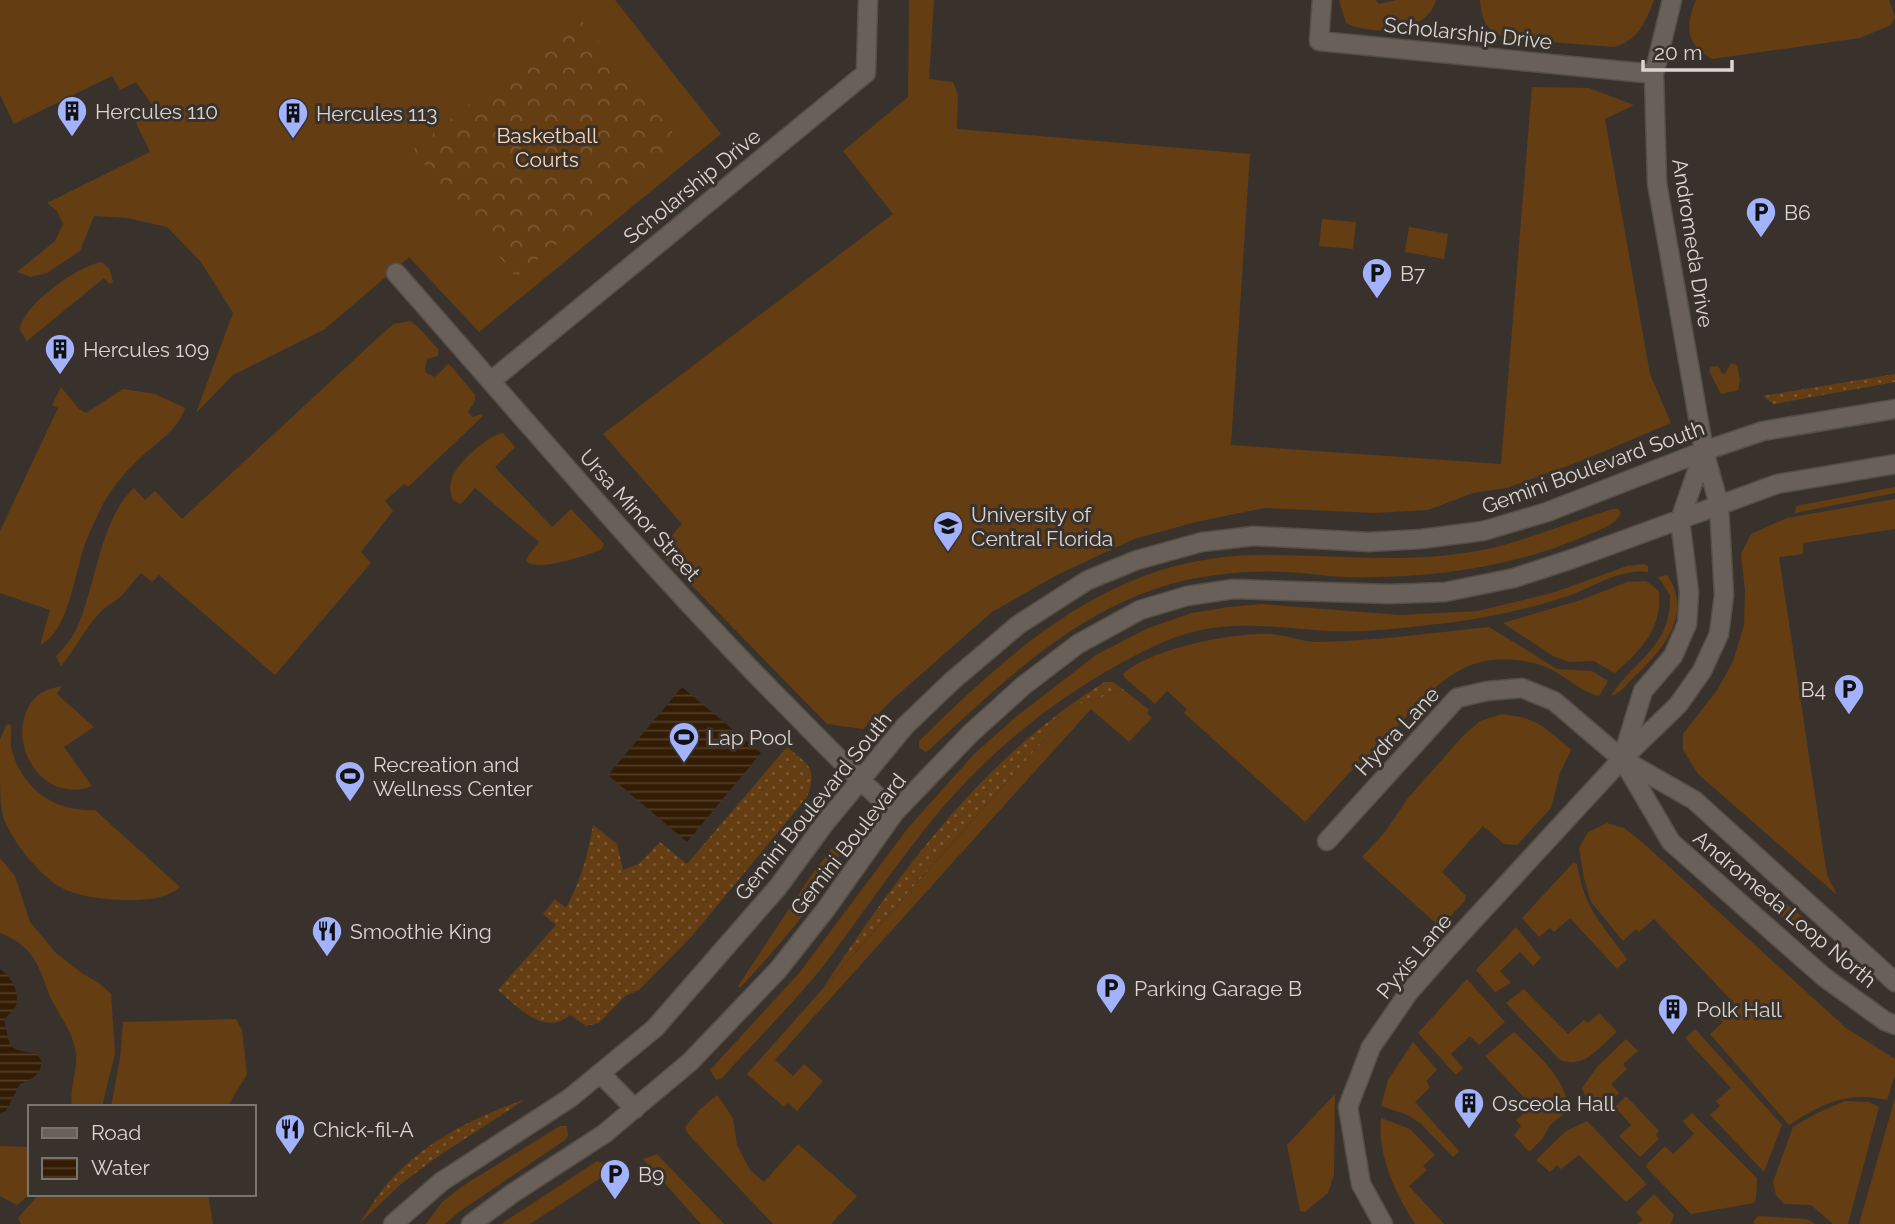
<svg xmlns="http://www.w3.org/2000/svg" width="1895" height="1224" viewBox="0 0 1895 1224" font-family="Raleway,sans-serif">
  <defs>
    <pattern id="forest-crowns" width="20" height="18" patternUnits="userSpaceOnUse" patternTransform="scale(1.75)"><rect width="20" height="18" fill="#643d13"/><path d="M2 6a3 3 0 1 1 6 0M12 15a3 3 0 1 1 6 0" fill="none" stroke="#7a5834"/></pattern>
    <pattern id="garden-dots" width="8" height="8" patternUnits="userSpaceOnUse" patternTransform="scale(1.75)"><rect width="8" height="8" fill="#643d13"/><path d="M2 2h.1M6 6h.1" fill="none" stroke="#7a5834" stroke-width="1.8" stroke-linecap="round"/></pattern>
    <pattern id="water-rules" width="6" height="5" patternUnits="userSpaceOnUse" patternTransform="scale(1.75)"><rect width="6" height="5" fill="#331c04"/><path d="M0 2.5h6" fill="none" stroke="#503c28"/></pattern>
  </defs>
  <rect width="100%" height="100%" fill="#39322c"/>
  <path fill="#643d13" d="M0,0H615L721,134L479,332L409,257L325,329L233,375L196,413L233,313L201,262L167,227L127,218L94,216L80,251L47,273L31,277L17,272L55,241L63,224L57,211L47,203L150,152L135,121L153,106L136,82L120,90L112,76L14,124L0,95Z
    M909,0H934L929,79L953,82L958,95L957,129L1250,154L1231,445L1501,464L1532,87L1589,88L1634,105L1605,119L1650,374L1671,423L1581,461L1507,488L1473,493L1428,510L1375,513L1264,508L1196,522L1134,539L1057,575L992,612L893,699L863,729L827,724L664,557L663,546L682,524L603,434L893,214L843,151L908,97Z
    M1339,0H1375L1379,4L1396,0H1436C1427,34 1373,36 1346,23Z
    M1480,0H1654C1646,21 1638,41 1614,47L1510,39C1487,32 1482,23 1480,0Z
    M1696,0H1889L1895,17L1891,25L1860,38L1712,59C1685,43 1685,27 1696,0Z
    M1322,219L1356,222L1353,249L1319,246Z
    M1409,227L1448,234L1444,259L1405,252Z
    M102,262L110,270L113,282L110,284L104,278L27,341L20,330C21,306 79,265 102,262Z
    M410,321L417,326L438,349V356L427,359L425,368L426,373L435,377L448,364L451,366L475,395V401L468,412L473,417L481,414L483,416L408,487L404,484L385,501L393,511L361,552L371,563L275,675L159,575L152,582L141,573C133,581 127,591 119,598C111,604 103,608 97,616C83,631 75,650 61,666L56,656C64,648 71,640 76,630C95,590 100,519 134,488L145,500L155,491L182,519L383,333L394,324Z
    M1731,363L1737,365L1740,380L1738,390L1721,394L1709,371L1711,367L1718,366L1722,373L1725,374Z
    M61,387L79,409L86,413L123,389L155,394L185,408C179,429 155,444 139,459C124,473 109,491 100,510C95,521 89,533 85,544C75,571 69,632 40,645L50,610L0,593V531L58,408L52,405Z
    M503,433L515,447L495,467L552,527L571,509L604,544L602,549C588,555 536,573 526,561L528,556L539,542L475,488L462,503L460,504L453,500C450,493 449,485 452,478C457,463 488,435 503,433Z
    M1895,487V493L1795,513L1796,506Z
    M1895,499V529L1803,543V554L1779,557L1827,875L1837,895L1698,774L1683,750V734L1718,689L1733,661L1744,625L1745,590L1741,554L1751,534L1787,518Z
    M1613,509H1618L1621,512C1617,526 1595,531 1583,537C1508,569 1425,579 1344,577C1325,576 1306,573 1286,572C1249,570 1207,574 1171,584C1075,611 1000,684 929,750L926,752L919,748V741C1017,645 1114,556 1259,555C1330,554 1400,564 1471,552C1520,544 1565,523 1613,509Z
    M1645,564L1648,566V572C1621,568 1593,587 1568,596C1529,609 1488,618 1447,623C1408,627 1368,633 1329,631C1282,628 1235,620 1189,633C1157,642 1126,660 1097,677C1032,716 972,769 925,829C890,873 858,920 824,965C792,1005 756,1040 722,1078L716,1080L710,1070L800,972L908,828L974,754L1017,716L1096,655L1148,628L1192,613L1229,607L1262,604L1400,615L1478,611L1555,592L1627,566Z
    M1667,575C1695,615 1660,653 1632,679C1624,687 1622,692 1611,696C1634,659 1672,647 1670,595L1658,577Z
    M1646,581L1659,591C1662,630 1642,649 1615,673L1594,661L1569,662L1553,656L1503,623L1581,600L1627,582Z
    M1489,627L1557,669L1592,671L1608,681L1599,696C1575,690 1561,669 1533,663C1457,645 1429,696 1383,742C1375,751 1364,758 1355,767C1338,784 1322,804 1305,822L1184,713L1187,709L1167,691L1155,704L1125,678L1123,674C1150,649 1234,632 1271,634C1287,635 1302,642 1318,642C1375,641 1432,633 1489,627Z
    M62,686L57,694L94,727L64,747L92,786C38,807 0,732 37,696C43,690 54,688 62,686Z
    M1124,690L1149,710L1147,713L1152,718L1129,742L1091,709L775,1060L793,1076L804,1064L823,1081L797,1111L788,1103L784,1107L747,1074L1075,705Z
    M1502,714C1537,718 1545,727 1571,750L1560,773L1551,808L1517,845L1504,844L1483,826L1442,872L1466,896L1465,901L1440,927L1362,857L1385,832L1408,798L1463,736L1480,721Z
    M10,724C13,733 9,742 12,751C23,790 56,812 95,810L180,887C165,900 143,900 123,900C103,899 78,897 60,887C39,875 10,839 3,816C0,802 0,787 0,773C0,763 0,750 0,740C1,735 5,730 6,725Z
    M1607,823L1624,828L1642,842L1846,1028L1895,1059V1075L1887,1100C1847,1091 1823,1103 1789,1125L1710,1034L1723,1022L1718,1017L1734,1003L1654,919L1639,932L1636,929L1623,941L1591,902L1584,878L1579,848L1588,832Z
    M833,847L840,851C837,883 764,962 740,988L738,986L810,877Z
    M0,858L15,876L30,922L56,953L83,974L99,983L111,994L115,1053L102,1107H72C69,1088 78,1071 76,1053C73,1031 57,1013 49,994C43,978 39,963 27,950C19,942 11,937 0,933Z
    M1574,862L1577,864C1585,911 1601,922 1627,959L1617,969L1570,918L1554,932L1550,928L1539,937L1522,918Z
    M1744,878L1781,899L1826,937L1823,940C1796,937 1764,899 1743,881Z
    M1516,927L1541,958L1533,966L1520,952L1500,971L1511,983L1495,992L1476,970Z
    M1467,979L1505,1022L1479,1045L1470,1036L1451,1054L1463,1068L1456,1075L1418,1033Z
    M1524,989L1568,1034L1584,1020L1588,1023L1599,1013L1617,1032C1599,1047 1583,1071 1559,1059L1506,1003Z
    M236,1019L242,1030L247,1074L229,1104L197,1107H111L120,1058L123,1022Z
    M1695,1029L1782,1125L1764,1172L1710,1115L1720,1106L1716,1101L1731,1088L1685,1038Z
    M1514,1032C1533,1050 1573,1084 1566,1112L1550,1125L1543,1138L1529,1152L1514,1135L1521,1126L1516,1120L1532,1106L1485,1056Z
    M1626,1039L1638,1051L1623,1064L1627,1069L1611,1084L1619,1093L1597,1114L1587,1100L1582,1088L1597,1067Z
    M1413,1042L1437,1070L1426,1081L1430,1087L1415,1102L1459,1151L1453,1157L1421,1124L1408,1115L1381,1106L1388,1080Z
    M1335,1094L1334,1175L1328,1193L1305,1212L1300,1211L1287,1145Z
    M717,1095L733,1118L737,1145L750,1170L764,1182L798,1144L857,1196L831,1224H773L688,1134L685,1127L699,1110Z
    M1626,1096L1659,1131L1656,1135L1659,1139L1640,1157L1619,1136L1631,1125L1615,1107Z
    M1895,1098V1224H1859Z
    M1845,1101L1869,1102L1879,1107L1848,1224H1833L1811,1205L1784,1204L1776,1195L1773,1182L1793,1127L1817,1113Z
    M1692,1113L1757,1178L1756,1199L1754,1203L1691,1214L1646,1167L1648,1163L1665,1146L1673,1154L1694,1134L1683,1121Z
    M1381,1118L1410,1129L1435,1155L1423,1166L1427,1170L1409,1186L1444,1224H1415C1396,1194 1377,1155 1381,1118Z
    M1587,1121L1645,1182L1646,1185L1626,1202L1579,1155L1561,1169L1557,1165L1550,1172L1536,1160L1566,1131Z
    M560,1126H567L568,1136L565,1140L459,1212L445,1224H426L442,1202L464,1185Z
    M0,1146L30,1147V1194L17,1205L0,1196Z
    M657,1154L724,1224H701L643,1159Z
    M597,1161L606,1165L608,1169L599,1179L530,1224H501Z
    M39,1194H208L213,1224H21L18,1218Z
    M1654,1194L1674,1215L1671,1224H1638L1643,1220L1636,1212Z
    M1758,1216L1807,1219L1815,1224H1754V1221Z"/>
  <path fill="url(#forest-crowns)" d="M578,16L681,143L516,277L413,150Z"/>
  <path fill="url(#garden-dots)" d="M1895,374V382L1779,403L1773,404L1763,396Z
    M1105,682H1113L1124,690L1075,705L823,988C901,871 983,757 1105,682Z
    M787,747C808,765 818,767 807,797L692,936L639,990L625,996L599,1023L586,1026L570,1015C545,1037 517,1007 498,990L556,925L543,914L555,899L566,908C581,880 588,855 593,825L617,844L623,870L639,864L660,842L687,864Z
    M524,1100L437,1157L401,1184L359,1224C368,1211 377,1196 387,1184C424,1142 472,1118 524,1100Z"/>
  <path fill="url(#water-rules)" d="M682,687L761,753L687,842L608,775Z
    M0,969C10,975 21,993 16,1006C14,1011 7,1015 4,1020C11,1045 4,1050 36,1053L42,1061C40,1075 33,1079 20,1084L6,1111L0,1113Z"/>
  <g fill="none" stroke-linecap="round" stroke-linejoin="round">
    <g stroke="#544f49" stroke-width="21">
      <path id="minor" d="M1322,0L1319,41L1654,74
        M396,273C522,416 645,562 778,697C817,736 854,776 895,812
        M491,381L866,73L868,0
        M1623,756L1643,691L1673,656L1687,624L1689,592L1680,520L1704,451
        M1624,762L1671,842L1824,977L1885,1021L1895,1025
        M1327,841L1457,698L1487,691L1522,688L1554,701L1622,759L1694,800L1895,982
        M600,1073L635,1109
        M393,1224L441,1182L570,1098L655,1028L778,887L825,823L905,726L952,681L1018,625L1088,580L1137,560L1202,542L1254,536L1369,542L1421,539L1483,531L1547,512L1704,451L1763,431L1895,409
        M471,1224L513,1193L604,1134L690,1062L778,970L826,909L895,812L970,734L1023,686L1078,644L1140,610L1187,596L1233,589L1390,594L1445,592L1514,578L1572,559L1777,484L1895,464
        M1383,1224L1361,1184L1348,1107L1371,1047L1409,992L1446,950L1622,759L1678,705L1702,671L1719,634L1724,595L1719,505L1704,451L1657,183L1654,74L1672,0"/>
    </g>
    <use href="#minor" stroke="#686059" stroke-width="18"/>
  </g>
  <defs>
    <g id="building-pin" transform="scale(1.575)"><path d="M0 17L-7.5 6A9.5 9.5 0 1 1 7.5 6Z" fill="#a2b2fd" stroke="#39322c"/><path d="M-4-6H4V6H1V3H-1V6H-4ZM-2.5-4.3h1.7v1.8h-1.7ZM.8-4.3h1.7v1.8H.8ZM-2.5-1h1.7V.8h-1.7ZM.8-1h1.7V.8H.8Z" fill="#111"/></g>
    <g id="parking-pin" transform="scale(1.575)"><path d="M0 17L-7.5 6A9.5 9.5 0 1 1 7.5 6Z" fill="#a2b2fd" stroke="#39322c"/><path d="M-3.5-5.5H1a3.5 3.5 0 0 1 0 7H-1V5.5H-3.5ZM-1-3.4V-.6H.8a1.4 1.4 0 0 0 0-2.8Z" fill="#111"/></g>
    <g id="university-pin" transform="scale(1.575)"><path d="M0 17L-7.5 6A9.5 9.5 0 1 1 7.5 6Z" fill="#a2b2fd" stroke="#39322c"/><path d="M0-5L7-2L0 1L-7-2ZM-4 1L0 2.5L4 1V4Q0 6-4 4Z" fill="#111"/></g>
    <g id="stadium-pin" transform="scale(1.575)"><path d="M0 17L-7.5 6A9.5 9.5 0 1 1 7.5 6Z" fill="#a2b2fd" stroke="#39322c"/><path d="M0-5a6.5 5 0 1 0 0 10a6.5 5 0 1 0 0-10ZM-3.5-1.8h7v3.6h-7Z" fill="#111"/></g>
    <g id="restaurant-pin" transform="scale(1.575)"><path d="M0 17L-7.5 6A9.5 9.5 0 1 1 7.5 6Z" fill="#a2b2fd" stroke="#39322c"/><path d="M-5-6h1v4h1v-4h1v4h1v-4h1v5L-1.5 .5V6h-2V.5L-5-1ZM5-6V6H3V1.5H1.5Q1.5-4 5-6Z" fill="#111"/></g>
  </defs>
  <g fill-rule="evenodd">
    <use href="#building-pin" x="72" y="111"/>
    <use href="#building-pin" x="293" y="113"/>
    <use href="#parking-pin" x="1761" y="212"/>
    <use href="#parking-pin" x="1377" y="273"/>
    <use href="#building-pin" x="60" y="349"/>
    <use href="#university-pin" x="948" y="526"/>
    <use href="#parking-pin" x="1849" y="689"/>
    <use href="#stadium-pin" x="684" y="737"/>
    <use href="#stadium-pin" x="350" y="776"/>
    <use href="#restaurant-pin" x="327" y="931"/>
    <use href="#parking-pin" x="1111" y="988"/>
    <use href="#building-pin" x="1673" y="1009"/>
    <use href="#building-pin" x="1469" y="1103"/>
    <use href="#restaurant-pin" x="290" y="1129"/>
    <use href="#parking-pin" x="615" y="1174"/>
  </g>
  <g text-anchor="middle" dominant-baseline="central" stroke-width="6" stroke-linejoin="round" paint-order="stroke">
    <g font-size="21" fill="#dad6d2" stroke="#39322c">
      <text transform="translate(1468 33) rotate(6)">Scholarship Drive</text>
      <text transform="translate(692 186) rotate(-39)">Scholarship Drive</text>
      <text transform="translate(1693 243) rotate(81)">Andromeda Drive</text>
      <text transform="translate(1593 467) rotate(-20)">Gemini Boulevard South</text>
      <text transform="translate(640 515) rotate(48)">Ursa Minor Street</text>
      <text transform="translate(1397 731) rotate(-47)">Hydra Lane</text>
      <text transform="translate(813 806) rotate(-51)">Gemini Boulevard South</text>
      <text transform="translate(848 844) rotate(-52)">Gemini Boulevard</text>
      <text transform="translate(1785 909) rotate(40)">Andromeda Loop North</text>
      <text transform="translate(1414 956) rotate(-50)">Pyxis Lane</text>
    </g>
    <g font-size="21" fill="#dad6d2" stroke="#39322c" text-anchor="start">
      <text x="95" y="111">Hercules 110</text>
      <text x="316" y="113">Hercules 113</text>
      <text x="1784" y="212">B6</text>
      <text x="1400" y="273">B7</text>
      <text x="83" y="349">Hercules 109</text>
      <text x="971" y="514">University of<tspan x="971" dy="24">Central Florida</tspan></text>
      <text x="1826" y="689" text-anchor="end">B4</text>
      <text x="707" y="737">Lap Pool</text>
      <text x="373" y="764">Recreation and<tspan x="373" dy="24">Wellness Center</tspan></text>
      <text x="350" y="931">Smoothie King</text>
      <text x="1134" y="988">Parking Garage B</text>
      <text x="1696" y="1009">Polk Hall</text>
      <text x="1492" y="1103">Osceola Hall</text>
      <text x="313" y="1129">Chick-fil-A</text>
      <text x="638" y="1174">B9</text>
    </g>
    <g font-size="21" fill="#fdd6b3" stroke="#39322c">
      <text x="547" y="135">Basketball<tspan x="547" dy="24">Courts</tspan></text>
    </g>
  </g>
  <rect x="28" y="1105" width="228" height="91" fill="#39322c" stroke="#79746e" stroke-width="2"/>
  <rect x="42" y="1128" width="35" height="10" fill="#686059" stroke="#79746e" stroke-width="2"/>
  <text x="91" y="1140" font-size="21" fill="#dad6d2">Road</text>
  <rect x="42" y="1158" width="35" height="21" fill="url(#water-rules)" stroke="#79746e" stroke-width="2"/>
  <text x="91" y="1175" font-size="21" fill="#dad6d2">Water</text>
  <path d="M1643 60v10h89v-10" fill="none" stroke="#dad6d2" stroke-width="3.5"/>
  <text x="1654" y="60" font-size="21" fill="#dad6d2" stroke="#39322c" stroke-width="5" paint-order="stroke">20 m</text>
</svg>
